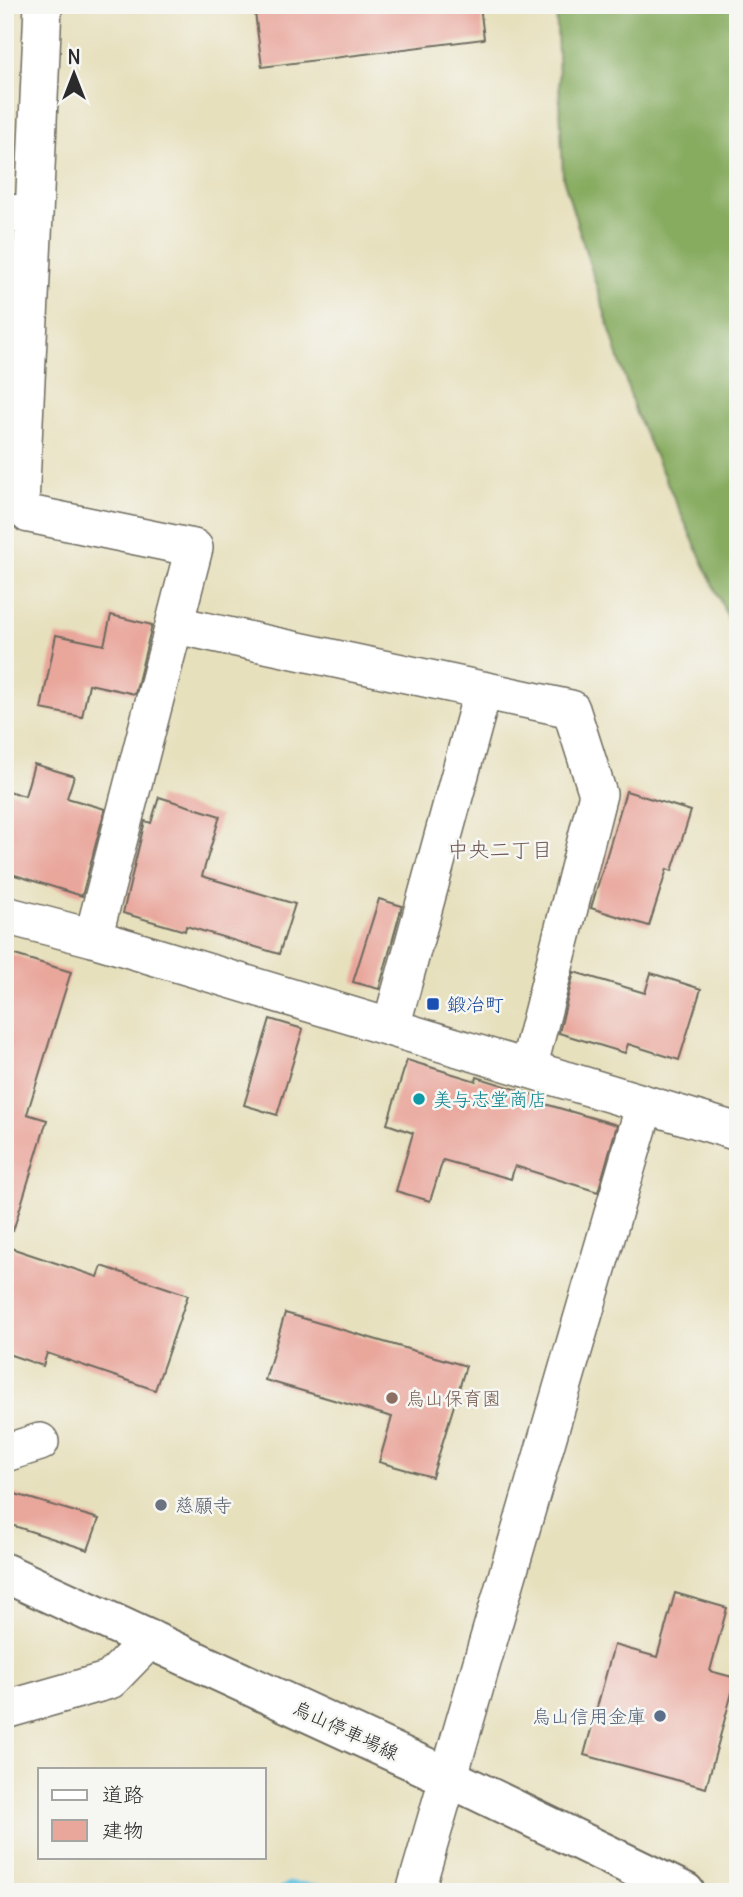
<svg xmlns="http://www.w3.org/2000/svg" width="743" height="1897" viewBox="0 0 743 1897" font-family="Delius,'Klee One',sans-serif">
  <rect width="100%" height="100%" fill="#f6f6f2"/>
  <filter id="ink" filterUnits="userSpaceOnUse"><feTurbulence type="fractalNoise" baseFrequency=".0143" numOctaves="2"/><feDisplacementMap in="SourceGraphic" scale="14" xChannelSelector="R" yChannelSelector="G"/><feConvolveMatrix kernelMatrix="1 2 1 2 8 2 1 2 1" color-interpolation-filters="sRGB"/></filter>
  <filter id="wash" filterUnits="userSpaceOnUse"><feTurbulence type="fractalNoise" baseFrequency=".00686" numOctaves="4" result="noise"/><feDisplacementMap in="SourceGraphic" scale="28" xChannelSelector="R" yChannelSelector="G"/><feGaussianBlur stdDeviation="1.57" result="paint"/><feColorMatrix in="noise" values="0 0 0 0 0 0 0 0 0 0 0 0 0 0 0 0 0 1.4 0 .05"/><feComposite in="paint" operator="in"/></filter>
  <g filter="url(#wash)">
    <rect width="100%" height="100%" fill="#e7e0bd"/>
    <path fill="#87ac61" stroke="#596c46" stroke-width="2" d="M556,5H738V640L636,414L563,178Z"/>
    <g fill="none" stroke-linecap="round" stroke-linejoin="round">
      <path stroke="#63c4e1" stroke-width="10" d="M282,1892L291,1886L350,1892"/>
    </g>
    <g id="blocks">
      <path fill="#e9a69b" d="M254,5H480L484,39L262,67Z
        M111,615L152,625L135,694L89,684L82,717L41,709L56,635L104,645Z
        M34,764L74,776L67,798L105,809L82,896L5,872V790L25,796Z
        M626,791L691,811L672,871L667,869L649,926L591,908Z
        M159,797L220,816L202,876L295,904L279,954L186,926L185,931L123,913L145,821L151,823Z
        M379,899L402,906L379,989L353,982Z
        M5,952L71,972L27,1114L47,1120L13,1231L5,1230Z
        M574,972L645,993L651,973L701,989L679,1060L628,1044L625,1053L559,1033Z
        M270,1019L303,1029L277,1115L244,1105Z
        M407,1060L476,1081L477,1077L537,1096L535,1101L617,1125L598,1192L515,1166L511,1179L443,1160L430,1201L396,1191L413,1133L387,1124Z
        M5,1246L98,1277L102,1266L188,1295L155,1390L47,1353L43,1366L5,1353Z
        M285,1313L466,1366L432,1477L379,1462L392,1417L265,1380Z
        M5,1491L99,1519L88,1550L5,1523Z
        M675,1593L727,1608L710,1671L736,1678L706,1788L584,1755L614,1645L657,1657Z"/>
    </g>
  </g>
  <g filter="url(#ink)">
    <use href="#blocks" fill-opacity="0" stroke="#6d6a5e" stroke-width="2"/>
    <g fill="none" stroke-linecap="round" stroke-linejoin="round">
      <g stroke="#6d6a5e" stroke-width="40">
        <path id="minor" d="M5,213L34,215L20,504L29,514L194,548L93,938
          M34,215L43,5
          M176,625L571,709L598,794L528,1069
          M5,915L93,938L738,1132
          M391,1027L483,690
          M5,1453L40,1442
          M5,1710L110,1680L150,1639
          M415,1892L645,1104"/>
      </g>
      <g stroke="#6d6a5e" stroke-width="42">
        <path id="major" d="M5,1573L450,1778L685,1892"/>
      </g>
      <use href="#minor" stroke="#fff" stroke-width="37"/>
      <use href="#major" stroke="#fff" stroke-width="38"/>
    </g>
  </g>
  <rect fill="#1a4fb4" stroke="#f6f6f2" stroke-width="2.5" x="426" y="997" width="14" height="14" rx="3.5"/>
  <circle fill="#0f9aa8" stroke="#f6f6f2" stroke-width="2.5" cx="419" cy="1099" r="7"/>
  <circle fill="#8d6e63" stroke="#f6f6f2" stroke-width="2.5" cx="392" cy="1398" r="7"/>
  <circle fill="#6b7280" stroke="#f6f6f2" stroke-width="2.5" cx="161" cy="1505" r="7"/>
  <circle fill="#5c6f8a" stroke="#f6f6f2" stroke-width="2.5" cx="660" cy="1716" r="7"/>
  <g text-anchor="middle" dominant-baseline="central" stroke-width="5" stroke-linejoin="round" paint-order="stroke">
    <g font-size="19" fill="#164399" stroke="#f6f6f2" text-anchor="start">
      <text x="447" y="1004">鍛冶町</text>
    </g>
    <g font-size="19" fill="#0d838f" stroke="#f6f6f2" text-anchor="start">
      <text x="433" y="1099">美与志堂商店</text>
    </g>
    <g font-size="19" fill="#785e54" stroke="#f6f6f2" text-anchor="start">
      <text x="406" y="1398">烏山保育園</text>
    </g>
    <g font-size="19" fill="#5b616d" stroke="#f6f6f2" text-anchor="start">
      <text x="175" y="1505">慈願寺</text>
    </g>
    <g font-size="19" fill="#4e5e75" stroke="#f6f6f2" text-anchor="end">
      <text x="646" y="1716">烏山信用金庫</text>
    </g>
    <g font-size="19" fill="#2b2b2b" stroke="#f6f6f2">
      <text transform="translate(346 1730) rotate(25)">烏山停車場線</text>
    </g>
    <g font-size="21" fill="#6e5652" stroke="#f6f6f2">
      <text x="500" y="849">中央二丁目</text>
    </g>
  </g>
  <rect width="743" height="1897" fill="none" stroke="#f6f6f2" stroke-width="28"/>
  <rect x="38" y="1768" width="228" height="91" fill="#f6f6f2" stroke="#a5a5a2" stroke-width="2"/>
  <rect x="52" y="1790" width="35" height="10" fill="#ffffff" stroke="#a5a5a2" stroke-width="2"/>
  <text x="102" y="1802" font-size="21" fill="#2b2b2b">道路</text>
  <rect x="52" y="1820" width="35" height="21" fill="#e9a69b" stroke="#a5a5a2" stroke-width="2"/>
  <text x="102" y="1838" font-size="21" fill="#2b2b2b">建物</text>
  <g transform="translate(74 74)" stroke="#f6f6f2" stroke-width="5" paint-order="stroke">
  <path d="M0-5L12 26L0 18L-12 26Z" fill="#2b2b2b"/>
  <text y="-10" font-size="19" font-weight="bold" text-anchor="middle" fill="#2b2b2b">N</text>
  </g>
</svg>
